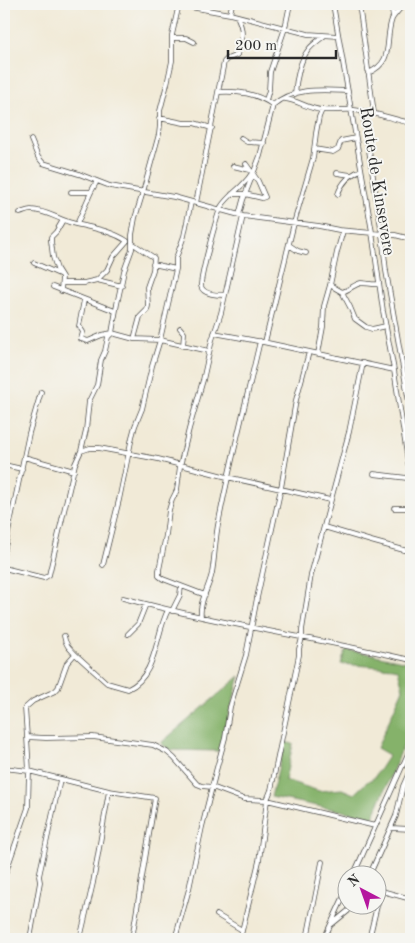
<svg xmlns="http://www.w3.org/2000/svg" width="415" height="943" viewBox="0 0 415 943" font-family="'Old Standard TT',serif">
  <rect width="100%" height="100%" fill="#f6f6f2"/>
  <filter id="ink" filterUnits="userSpaceOnUse"><feTurbulence type="fractalNoise" baseFrequency=".02" numOctaves="2"/><feDisplacementMap in="SourceGraphic" scale="10" xChannelSelector="R" yChannelSelector="G"/><feConvolveMatrix kernelMatrix="1 2 1 2 8 2 1 2 1" color-interpolation-filters="sRGB"/></filter>
  <filter id="wash" filterUnits="userSpaceOnUse"><feTurbulence type="fractalNoise" baseFrequency=".0096" numOctaves="4" result="noise"/><feDisplacementMap in="SourceGraphic" scale="20" xChannelSelector="R" yChannelSelector="G"/><feGaussianBlur stdDeviation="1.12" result="paint"/><feColorMatrix in="noise" values="0 0 0 0 0 0 0 0 0 0 0 0 0 0 0 0 0 1.4 0 .05"/><feComposite in="paint" operator="in"/></filter>
  <g filter="url(#wash)">
    <rect width="100%" height="100%" fill="#f1ead7"/>
    <path fill="#85b26a" stroke="#586e4a" d="M346,650L371,654L411,663V728L373,817L271,797L285,742L293,744L285,780L319,791L342,789L354,794L368,781L374,778L389,755L377,748L403,689L398,670L394,668L341,664Z
      M240,676L219,751L169,750L161,743Z"/>
  </g>
  <g filter="url(#ink)">
    <g fill="none" stroke-linecap="round" stroke-linejoin="round">
      <g stroke="#494845" stroke-width="5.5">
        <path id="minor" d="M333,4L372,232L383,311L394,370L411,481
          M359,4L374,113
          M391,4L393,17
          M179,5L230,14L308,34L338,36
          M230,14L232,4
          M172,38H186L194,42
          M368,73C395,62 384,41 392,19C395,14 400,9 404,4
          M219,92C239,91 256,93 273,105
          M295,94C296,80 300,59 309,49C313,44 319,40 324,36
          M285,99C298,100 309,110 323,110C333,111 344,109 354,110C374,112 392,119 411,123
          M266,100L269,90L270,72L285,28L290,4
          M363,112L382,234L386,271L411,414
          M159,118L184,123H194L212,128
          M241,138L247,142L264,143
          M31,140L38,157L43,163L79,174L110,186L174,197L243,216L319,226L339,230L395,235L411,239
          M314,149L333,152L338,149L341,141L356,138
          M233,166L250,170
          M337,173L351,175
          M71,192H91
          M232,194H245L262,198L265,197L258,181L246,164
          M338,194C342,182 349,175 361,170
          M196,203L224,62L227,59L237,55C242,37 245,33 237,16
          M20,213C24,212 27,210 31,210C45,210 58,219 72,223C91,228 110,230 127,241
          M239,215L243,200L260,156L273,105C294,87 322,90 348,91
          M77,224L91,192L97,181
          M132,243L153,257L154,258L153,270L147,287L148,306L147,310L140,317L134,339
          M289,245L298,251L306,253
          M34,263L59,274
          M176,269V258L184,236L191,202
          M97,280L122,286
          M62,283H84L97,280L107,270L113,257L127,241
          M330,285L342,292C349,290 355,284 361,283C367,283 373,285 379,284V282
          M53,287L115,311
          M61,291L62,277L57,269L53,257L51,241V237L56,232L63,220
          M342,292L350,307L355,319L366,327L372,329L386,326
          M225,295C218,295 203,295 201,286C200,278 217,215 221,207C227,197 237,191 245,182C248,179 250,176 252,173
          M84,300L79,326L83,332L81,339L88,341L102,335L112,333L134,339L160,340L209,351
          M180,328L184,333L183,346
          M214,333L263,342L394,370
          M265,342L294,223L313,158L316,133L319,117L322,110
          M318,354L323,327L324,306L330,285L337,252L343,231
          M81,451L86,430L89,401L97,385L101,360L105,351L108,337L112,333L117,304L124,271L132,249V235L135,218L143,192L159,134L160,125V111L167,84L172,61V35L179,4
          M24,457L74,471
          M4,465L22,469
          M374,474L407,478L411,482
          M394,508H411
          M324,527L371,541L411,552
          M4,552L29,433L41,392
          M103,565L119,500L132,437L135,426L142,409L152,366L160,340L176,269L153,264
          M4,568L44,578L49,575L75,464L81,451L90,448H99L158,459L227,477L330,500
          M205,595L163,579L159,576V570L166,535L169,510L172,500L177,490L180,466L189,429L203,380L212,340L221,313L243,216
          M123,598C218,624 316,638 411,660
          M168,610C155,635 157,676 128,689L107,683L75,654L67,663L58,688L55,691L33,701L25,708L27,737L46,738L93,737L153,745L167,752L174,758L197,784L202,786L212,787L244,799L267,800L375,826
          M172,611L180,595L181,586
          M201,617C199,601 209,588 212,573C215,556 215,537 219,520C231,460 246,401 260,341
          M128,634L138,624L146,604
          M64,636C65,644 69,648 75,654
          M4,768L29,771L109,791L155,798L132,939
          M391,828L411,829
          M353,876L411,747
          M369,876L396,816L403,786L411,768
          M4,877L28,808L29,771L27,737
          M378,890L411,899
          M378,903L380,891
          M217,915L242,930
          M332,924L348,911L351,906
          M30,939L40,882L39,876L60,780
          M80,939L93,883L109,791
          M175,939L189,889L202,827L216,771L225,738L230,707L246,655L257,598L281,488L296,400L309,352
          M240,939L259,861L267,800L271,790L292,689L299,655V649L302,638V630L311,575L349,432L363,363
          M307,939L322,862
          M324,939L348,887
          M369,939L377,906"/>
      </g>
      <use href="#minor" stroke="#fff" stroke-width="4"/>
    </g>
  </g>
  <g text-anchor="middle" dominant-baseline="central" stroke-width="4" stroke-linejoin="round" paint-order="stroke">
    <g font-size="18" fill="#2b2b2b" stroke="#f6f6f2">
      <text transform="translate(377 181) rotate(81)">Route de Kinsevere</text>
    </g>
  </g>
  <rect width="415" height="943" fill="none" stroke="#f6f6f2" stroke-width="20"/>
  <g transform="translate(362 890) rotate(319)"><circle r="24" fill="#f6f6f2" stroke="#a5a5a2"/>
  <path d="M0-4L9 19L0 12L-9 19Z" fill="#b5179e"/>
  <text y="-8" font-size="14" font-weight="bold" text-anchor="middle" fill="#2b2b2b">N</text>
  </g>
  <path d="M228 50v8h108v-8" fill="none" stroke="#2b2b2b" stroke-width="2.5"/>
  <text x="235" y="50" font-size="15" fill="#2b2b2b" stroke="#f6f6f2" stroke-width="4" paint-order="stroke">200 m</text>
</svg>
